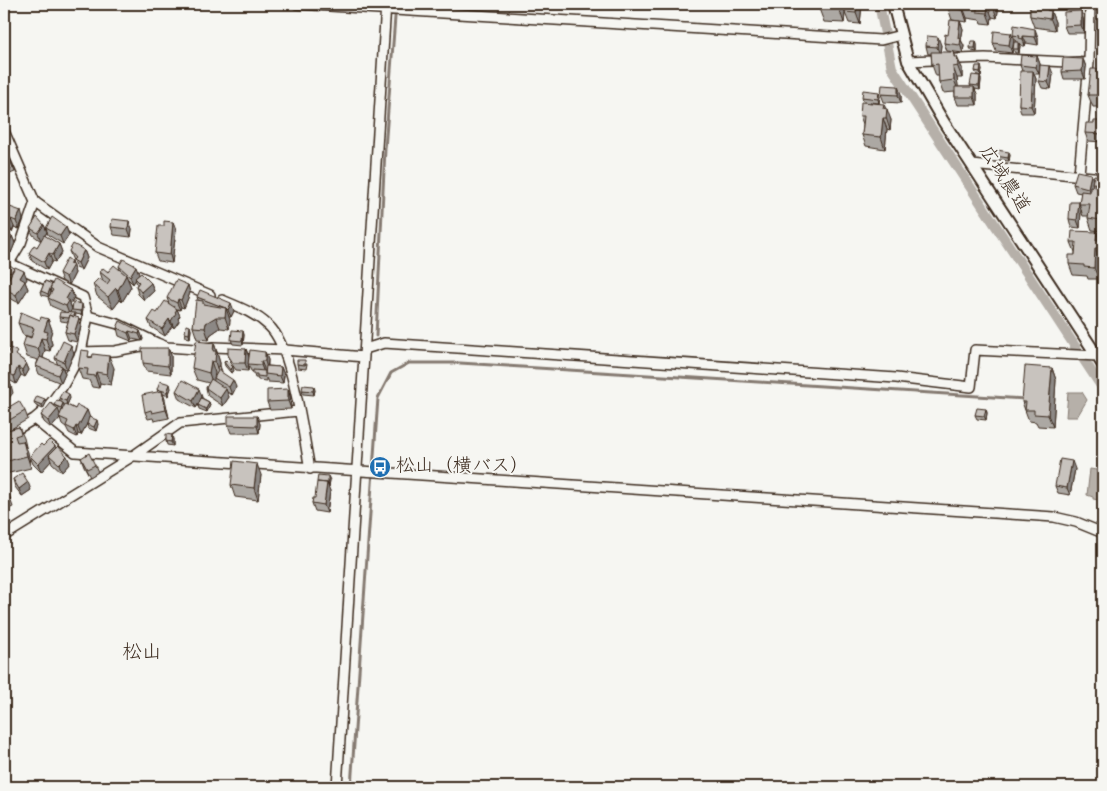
<svg xmlns="http://www.w3.org/2000/svg" width="1107" height="791" viewBox="0 0 1107 791" font-family="'Gochi Hand','Klee One',sans-serif">
  <rect width="100%" height="100%" fill="#f6f6f2"/>
  <filter id="ink" filterUnits="userSpaceOnUse"><feTurbulence type="fractalNoise" baseFrequency=".02" numOctaves="2"/><feDisplacementMap in="SourceGraphic" scale="10" xChannelSelector="R" yChannelSelector="G"/><feConvolveMatrix kernelMatrix="1 2 1 2 8 2 1 2 1" color-interpolation-filters="sRGB"/></filter>
  <g filter="url(#ink)">
    <path fill="#b6b0a9" stroke="#857a71" d="M1068,392H1082L1087,400L1077,417H1066Z
      M1090,469L1103,471V501L1093,499V497L1087,495Z"/>
    <g fill="none" stroke-linecap="round" stroke-linejoin="round">
      <path stroke="#857a71" stroke-width="3" d="M376,336L385,149L396,4
        M351,787L378,398L391,373L409,363H460L1025,399"/>
      <path stroke="#b6b0a9" stroke-width="10" d="M879,4L892,68L1103,389"/>
      <g stroke="#3b2a1e" stroke-width="12">
        <path id="minor" d="M297,4L881,40L901,35
          M908,61L985,58L1089,63
          M4,131L35,202L98,247L210,295
          M972,165L1103,178
          M1079,174L1089,63L1090,4
          M35,202L21,243L9,263L83,297L88,316L81,352
          M222,300C239,307 255,313 269,326C293,348 303,435 310,469
          M88,316L118,324L157,343
          M365,349L384,343L896,378L971,387L975,350L1098,356L1103,354
          M34,419C57,402 68,377 81,352L115,351L157,343L167,347L195,349L214,347L285,350L364,357
          M4,437L34,419L75,452L1054,517L1076,522L1103,533
          M4,536L133,456L180,423L298,411
          M337,787L386,4"/>
      </g>
      <g stroke="#3b2a1e" stroke-width="14">
        <path id="tertiary" d="M893,4L908,61L943,121L1103,365"/>
      </g>
      <use href="#minor" stroke="#f6f6f2" stroke-width="9"/>
      <use href="#tertiary" stroke="#f6f6f2" stroke-width="10"/>
    </g>
    <path fill="#aca8a3" stroke="#3b2a1e" d="M818,4H862L860,24L849,23L845,13L844,23L824,22L818,6Z
      M999,4L997,18L992,17L991,24L981,23L980,20L967,18V22L952,20L948,8Z
      M1029,4H1054V9H1052L1051,12L1055,22V30L1034,27L1030,16V6Z
      M1081,11L1083,19L1084,33H1067L1064,26Z
      M960,21L963,29L961,40L964,46L963,53L947,51L944,43L948,35Z
      M1013,35L1038,37V45L1026,43L1025,46H1022L1021,44L1019,43L1020,46L1019,53H1015L1013,49L1016,42Z
      M1014,40L1012,53L996,51L993,43Z
      M976,41L977,45V52L972,51L970,48Z
      M941,45L940,52L956,57L962,68V78H957L958,87H971L970,85L980,76L981,80L980,90L975,89L977,94V105H958L955,97V92L943,93L939,82V76H936L932,65L931,54H928L926,46Z
      M1037,56L1040,64L1039,74H1034L1036,79L1034,113H1021L1019,105L1022,71L1020,65Z
      M1083,59L1086,67L1085,79H1064L1062,72Z
      M1099,69L1101,75H1103V107H1093L1088,95Z
      M982,70L981,76L977,75L975,71Z
      M1053,74L1051,89L1042,88L1039,81Z
      M881,94H901V103L884,102Z
      M880,96L879,103L870,102L885,109L891,120L890,130L887,129L885,149L866,146L862,135L863,124L860,116L866,101H863L862,97Z
      M1103,121V142L1088,141L1085,133L1094,123Z
      M1010,155L1009,161L998,160L996,156Z
      M10,160L15,172L10,174L5,162Z
      M1103,176V231L1092,230L1088,218L1089,216H1083L1081,210L1080,228L1071,227L1069,219L1079,202V204L1081,193L1076,192L1073,184Z
      M10,207L23,219L19,229L14,227L12,232L6,230L4,224V221Z
      M129,221L132,229L131,237L114,235L111,227Z
      M173,222L176,230L172,263L158,261L155,253L164,226Z
      M44,225L47,232L45,236L59,244L62,252L55,262L52,261L47,270L32,261L29,253L37,247L41,241L33,235L30,228Z
      M66,227L69,235L63,244L48,235L46,228Z
      M4,232L12,236L15,243L11,253L7,252L8,255L5,261H4Z
      M1097,232L1103,250V259H1100L1099,279H1088L1087,276L1073,275L1069,264L1075,255V252L1071,242Z
      M84,250L87,258L81,270L76,268L69,251Z
      M71,261L75,273L69,285L62,281L59,273Z
      M119,266L139,274L137,276L151,283L154,291L144,300L138,294L136,286L137,284L135,279L133,284L128,279L131,287L122,302L120,300L113,309L97,296L93,284L103,281L100,272L120,270Z
      M6,270L27,279L25,282L28,289L19,303L6,296L4,290V287L10,275L7,273Z
      M45,281L71,290L74,297L70,304L72,308H83L82,315L75,314L81,326L77,342L68,340L65,332L68,322L61,321L59,317L65,312L51,306L48,298L49,297L42,295L41,291Z
      M188,285L190,293L184,308L181,307L180,310L177,309L180,316L178,318L179,321L174,328L172,326L165,336L151,327L148,320L169,304L167,298Z
      M197,297L234,311L231,317H229L230,320L229,329L220,328L210,335L209,340L197,339L193,327L198,300Z
      M48,319L52,330L50,337L52,344L50,351L45,350L43,358L58,365L55,358L74,353L67,370L63,368L65,374L61,383L39,374L36,366L38,360L27,357L23,345L31,337L23,335L18,323Z
      M190,326L191,330L190,338L186,337L185,333Z
      M117,328L140,331L143,339L142,341L132,339L131,341L119,336Z
      M243,331L244,335L243,345L233,344L231,340Z
      M214,343L218,355V356L220,363V366L223,374L236,387L232,395L227,392L229,397L223,406L208,396L206,388L209,383L197,380L192,368Z
      M168,348L171,355V374L146,371L143,363Z
      M246,349L249,357L248,371L236,370L231,363L228,355Z
      M265,352L268,360V366L281,367L284,375L283,383L268,382L266,378V381L258,380L257,378H255L253,372L251,371L248,364Z
      M20,358L26,363L29,370L25,377L21,375L16,384L4,377V360Z
      M224,362L234,371L231,373L225,366Z
      M297,364H307L306,369L298,368Z
      M78,368H114L111,385L100,383L99,388L92,387L89,380L82,379Z
      M1052,368L1056,380L1053,427L1038,426L1036,422L1029,421L1022,402Z
      M171,388L168,396L163,394L169,418L154,421L153,418L148,419L145,412L158,392L157,389Z
      M288,389L290,396L291,409L270,410L267,402Z
      M302,390H315L314,395L303,394Z
      M176,391L202,397V398L209,402L210,405L207,412L199,409L198,405L196,408L179,399Z
      M59,398H70L67,405L75,409L87,410L89,417L98,424L96,431L88,428L87,424L81,435L78,434L77,437L69,433L66,427L62,424L60,418L51,428L44,422L41,415L55,406L54,405L61,402Z
      M34,402L46,403L43,409L36,406Z
      M986,409L987,413L986,420L977,419L975,415Z
      M4,410L25,411L28,419L11,429L19,427L24,438L31,468L5,474L4,470V434L9,433V429L5,423L6,433H4Z
      M257,416L260,424L259,433H231L228,425Z
      M173,439V446L167,445L166,441Z
      M43,446L56,448L70,463L62,472L52,463L51,461L41,472L33,464L30,456Z
      M81,458L95,465L98,472L90,477L84,466Z
      M1075,469L1070,495L1058,493L1055,486Z
      M261,475L258,500L235,497L231,485Z
      M13,479L31,490L22,496L15,487Z
      M330,480L329,487H328L330,491L327,513L315,511L312,503L315,498Z
      M7,490L13,507L4,511V491Z"/>
    <path fill="#8c8885" stroke="#3b2a1e" d="M839,4H846L844,23L839,8Z
      M857,4H862L860,24L856,13Z
      M993,4H999L997,18L993,6Z
      M1047,4H1050L1052,9L1051,12L1055,22V30L1047,10Z
      M988,6L992,17L991,24L987,13Z
      M963,7L967,18V22L963,10Z
      M1081,11L1083,19L1084,33L1081,25Z
      M960,21L963,29L961,40L964,46L963,53L958,38Z
      M1035,29L1038,37V45L1035,37Z
      M1011,33L1014,40L1012,53L1009,45Z
      M1023,36L1026,43L1025,46L1023,39Z
      M938,37L941,45L940,55L937,47Z
      M976,41L977,45V52L975,48Z
      M1018,42L1020,46L1019,53L1018,49Z
      M954,52L958,63L957,57L962,68V78L954,57Z
      M1037,56L1040,64L1039,74L1036,67Z
      M1083,59L1086,67L1085,79L1082,71Z
      M981,66L982,70L981,76L980,72Z
      M1050,66L1053,74L1051,89L1048,82Z
      M953,67L957,78L959,92L954,80Z
      M1033,71L1036,79L1034,113L1031,106Z
      M980,76L981,80L980,90L979,86Z
      M898,86L901,94V103L898,95Z
      M974,87L977,94V105L974,97Z
      M879,92L880,96L879,103L878,99Z
      M884,104L887,112V109L891,120L890,130L883,108Z
      M883,118L887,129L885,149L881,137Z
      M1009,152L1010,155L1009,161L1008,158Z
      M1091,174L1094,182L1092,183L1093,185L1090,195L1088,188Z
      M1079,202L1081,210L1080,228L1077,220Z
      M1103,202V227L1101,220Z
      M21,211L23,219L19,229L16,221Z
      M11,219L14,227L12,232L9,225Z
      M129,221L132,229L131,237L128,229Z
      M173,222L176,230L172,263L170,255Z
      M44,225L47,232L41,241L38,233Z
      M66,227L69,235L63,244L60,236Z
      M1097,232L1103,250V259L1096,240Z
      M12,236L15,243L11,253L8,246Z
      M59,244L62,252L55,262L53,255Z
      M1095,248L1100,259L1099,279L1094,268Z
      M84,250L87,258L81,270L78,263Z
      M7,251L8,255L5,261L4,257Z
      M49,253L52,261L47,270L44,262Z
      M71,261L75,273L69,285L66,277L69,264Z
      M136,266L139,274L133,284L130,276Z
      M24,271L27,279L25,282L28,289L19,303L16,295L20,278Z
      M126,275L131,287L122,302L118,290Z
      M151,283L154,291L144,300L141,292Z
      M188,285L190,293L184,308L181,300Z
      M116,288L120,300L113,309L108,297Z
      M50,289L51,292L49,298L48,294Z
      M71,290L74,297L70,304L72,309L69,314L66,306V299Z
      M178,299L181,307L180,310L177,303Z
      M231,303L234,311L231,317L228,310Z
      M82,304L83,308L82,315L81,311Z
      M226,308L230,320L229,329L225,317Z
      M177,309L180,316L178,318L179,321L174,328L171,321L175,312Z
      M216,317L220,328L210,335L209,340L205,328L206,323Z
      M79,318L81,326L77,342L74,334Z
      M48,319L52,330L50,337L52,344L50,351L46,339L44,331Z
      M169,319L172,326L165,336L162,329Z
      M190,326L191,330L190,338L189,334Z
      M129,331L132,339L131,341L128,333Z
      M140,331L143,339L142,341L139,334Z
      M243,331L244,335L243,345L242,341Z
      M41,338L45,350L42,361L38,349Z
      M214,343L220,363L219,374L215,362L213,351Z
      M71,345L74,353L67,370L64,362Z
      M168,348L171,355V374L168,366Z
      M246,349L249,357L248,371L245,363Z
      M265,352L268,360L267,369L265,361Z
      M109,356L114,368L111,385L107,374Z
      M211,361L215,373L213,385L209,373Z
      M261,361L264,368V373L261,365Z
      M26,363L29,370L25,377L22,370Z
      M62,366L65,374L61,383L58,375Z
      M18,367L21,375L16,384L14,376Z
      M233,367L234,371L231,373L230,370Z
      M281,367L284,375L283,383L280,376Z
      M1052,368L1056,380L1053,427L1048,415Z
      M96,372L100,383L99,388L95,376Z
      M233,380L236,387L232,395L229,387Z
      M170,384L171,388L168,396L167,392Z
      M11,385L13,393L4,404V393Z
      M314,386L315,390L314,395L313,391Z
      M199,389L202,397L196,408L193,401Z
      M226,389L229,397L223,406L220,398Z
      M288,389L290,396L291,409L288,401Z
      M162,391L165,399L169,418L166,410Z
      M69,394L70,398L67,405L66,401Z
      M45,399L46,403L43,409L42,405Z
      M209,402L210,405L207,412L206,409Z
      M63,403L65,407L62,412L61,408Z
      M58,409L61,417H59L60,418L51,428L48,421Z
      M986,409L987,413L986,420L984,416Z
      M87,410L90,418L81,435L78,427Z
      M257,416L260,424L259,433L257,426Z
      M97,420L98,424L96,431L94,427Z
      M76,426L78,434L77,437L74,430Z
      M172,435L173,439V446L171,442Z
      M23,441L28,452L31,468L27,456Z
      M55,446L58,453L49,455L51,461L41,472L38,464Z
      M67,456L70,463L62,472L59,464Z
      M1072,461L1075,469L1070,495L1067,488Z
      M257,464L261,475L258,500L254,488Z
      M328,476L330,480L329,487L328,483Z
      M28,482L31,490L22,496L19,489Z
      M327,483L330,491L327,513L324,505Z"/>
    <path fill="#c8c3be" stroke="#3b2a1e" d="M818,4H839V8L818,6Z
      M845,4H857L856,13L845,12Z
      M949,4H993V6H988L987,13L977,12V8L963,7V10L948,8Z
      M1030,4H1047V10L1051,11L1050,19L1030,16Z
      M1081,11V25L1064,26V12Z
      M1102,16H1103V27H1102Z
      M950,20L960,21L958,38H961L960,45L944,43L945,34L948,35Z
      M1014,25L1035,29V37L1023,36V39L1019,38L1020,36L1013,35Z
      M994,31L1011,33L1009,45L993,43Z
      M927,36L938,37L937,47L926,46Z
      M971,41H976L975,48H970Z
      M1014,42H1018V49H1013Z
      M931,52H954V57H957L958,66L953,67L954,80L939,82L938,64L932,65Z
      M1021,55L1037,56L1036,67L1020,65Z
      M1063,58L1083,59L1082,71L1062,72Z
      M1040,65L1050,66L1048,82L1039,81Z
      M976,66H981L980,72L975,71Z
      M1091,69H1099V75H1103V95H1088Z
      M1020,71H1033L1031,106L1019,105Z
      M972,75L980,76L979,86L970,85Z
      M882,85L898,86V95L881,94Z
      M955,87H974V97H955Z
      M863,90L879,92L878,99L862,97Z
      M861,102L884,104L883,108L887,109L886,118H883L881,137L862,135L864,116H860Z
      M1094,121H1103V134L1085,133L1086,123H1094Z
      M997,150L1009,152L1008,158L996,156Z
      M10,160L13,168L9,170L5,162Z
      M1077,171L1091,174L1088,188L1073,184Z
      M1094,175L1103,176V184L1092,183Z
      M1095,184L1103,185V202L1101,220L1088,218L1090,204H1079L1081,191L1090,192V186L1095,187Z
      M1070,202H1079L1077,220L1069,219Z
      M10,207L21,211L16,221L11,219L9,225L4,223V221Z
      M37,217L44,225L38,233L30,228Z
      M52,217L66,227L60,236L46,228Z
      M112,219L129,221L128,229L111,227Z
      M164,221L173,222L170,255L155,253L158,226H164Z
      M1072,231L1097,232L1096,240H1100L1099,248H1095L1094,268L1084,267V265L1069,264V255H1075L1076,242H1071Z
      M4,232L12,236L8,246L4,244Z
      M44,235L59,244L53,255L49,253L44,262L29,253L34,245L37,247Z
      M73,244L84,250L78,263L73,260L75,258L69,251Z
      M4,249L7,251L4,257Z
      M67,258L71,261L69,264L73,265L66,277L59,273Z
      M123,259L136,266L130,276L119,266Z
      M10,265L14,268L10,273L6,270Z
      M114,265L126,275L118,290L116,288L108,297L93,284L99,278L107,284L110,280L100,272L103,268L108,272Z
      M15,267L24,271L20,278L25,281L16,295L4,288V287Z
      M141,273L151,283L141,292L136,286L139,282L135,278Z
      M54,280L71,290L66,299L69,301L66,306L48,298L53,290L50,288Z
      M176,280L188,285L181,300L178,299L177,303L167,298Z
      M45,281L52,284L48,294L41,291Z
      M200,290L231,303L228,310L226,308L223,307L197,297Z
      M196,300L203,301V304L226,308L225,317H216L206,323L205,328L193,327Z
      M165,301L177,309L175,312L176,313L171,321L169,319L162,329L148,320L154,311L157,313Z
      M73,302L82,304L81,311L72,310Z
      M21,312L40,320L41,317L48,319L44,331L48,332L46,339L41,338L38,349L23,345L26,336L31,338L34,328L18,323Z
      M60,312L75,313L74,317L70,315L69,318L59,317Z
      M70,315L79,318L74,334L65,332Z
      M120,321L140,331L139,334L129,331L128,333L117,328Z
      M186,325L190,326L189,334L185,333Z
      M232,330L243,331L242,341L231,340Z
      M63,341L71,345L64,362L55,358Z
      M196,341L214,343L213,351H216L215,362L211,361L209,373L192,368Z
      M10,348L18,352L16,355L26,363L22,370L18,367L14,376L4,371V360Z
      M142,348H168V366L143,363Z
      M228,348L246,349L245,363H233L228,355Z
      M81,350L89,351L88,357L92,358L93,354L109,356L107,374L96,372L95,376L87,375L88,369L78,368Z
      M250,350L265,352V361H261V365L248,364Z
      M40,357L62,366L58,375L36,366Z
      M226,360L233,367L230,370L224,362Z
      M297,360H305V365L297,364Z
      M220,366L221,372L233,380L229,387L214,378L218,371L217,367Z
      M266,366L281,367L280,376L265,374Z
      M1025,366L1052,368L1048,415L1034,414V410H1025L1026,402H1022Z
      M253,370L265,371V377L257,376V374H253Z
      M211,379L226,389L220,398L206,388Z
      M4,380L11,385L4,393Z
      M182,380L199,389L193,401L176,391Z
      M160,381L170,384L167,392L157,389Z
      M303,385L314,386L313,391L302,390Z
      M288,389V401L267,402V390Z
      M63,391L69,394L66,401L59,398Z
      M162,391L166,410L152,413L151,410L145,412L142,395Z
      M37,396L45,399L42,405L34,402Z
      M201,398L209,402L206,409L198,405Z
      M57,400L63,403L61,408L54,405Z
      M19,401L25,411L6,422L4,418V410Z
      M51,403L58,409L48,421L41,415Z
      M65,404L75,409L77,405L87,410L78,427L76,426L74,430L66,426L68,421L59,417Z
      M977,408L986,409L984,416L975,415Z
      M228,416H257V426L228,425Z
      M89,417L97,420L94,427L87,424Z
      M19,427L21,434L15,436L17,442L23,441L27,456L4,462V434L9,433L8,430Z
      M166,434L172,435L171,442L166,441Z
      M49,440L55,446L38,464L30,456L41,444L43,446Z
      M58,446L67,456L59,464L49,455Z
      M89,453L95,465L87,469L81,458Z
      M1060,459L1072,461L1067,488L1055,486Z
      M234,461L257,464L254,488L231,485Z
      M22,473L28,482L19,489L13,479Z
      M318,475L328,476V483L317,482Z
      M317,482L327,483L324,505L312,503L313,498H315Z
      M7,490L11,500L4,502V491Z"/>
  </g>
  <defs>
    <g id="bus-disc" transform="scale(1.125)"><circle r="9.5" fill="#1f6fb2" stroke="#f6f6f2"/><path d="M-5-6H5V4H4V6H2V4H-2V6H-4V4H-5ZM-3.5-4V0h7V-4ZM-3.5 1.2v1.5H-2V1.2ZM2 1.2v1.5H3.5V1.2Z" fill="#fff"/></g>
  </defs>
  <g fill-rule="evenodd">
    <use href="#bus-disc" x="380" y="467"/>
  </g>
  <g text-anchor="middle" dominant-baseline="central" stroke-width="4" stroke-linejoin="round" paint-order="stroke">
    <g font-size="19" fill="#3b2a1e" stroke="#f6f6f2">
      <text transform="translate(1003 180) rotate(57)">広域農道</text>
    </g>
    <g font-size="19" fill="#3b2a1e" stroke="#f6f6f2" text-anchor="start">
      <text x="396" y="467">松山（横バス）</text>
    </g>
    <g font-size="20" fill="#3b2a1e" stroke="#f6f6f2">
      <text x="142" y="654">松山</text>
    </g>
  </g>
  <rect width="1107" height="791" fill="none" stroke="#f6f6f2" stroke-width="20"/>
  <rect x="10" y="10" width="1087" height="771" fill="none" stroke="#3b2a1e" stroke-width="2" filter="url(#ink)"/>
</svg>
